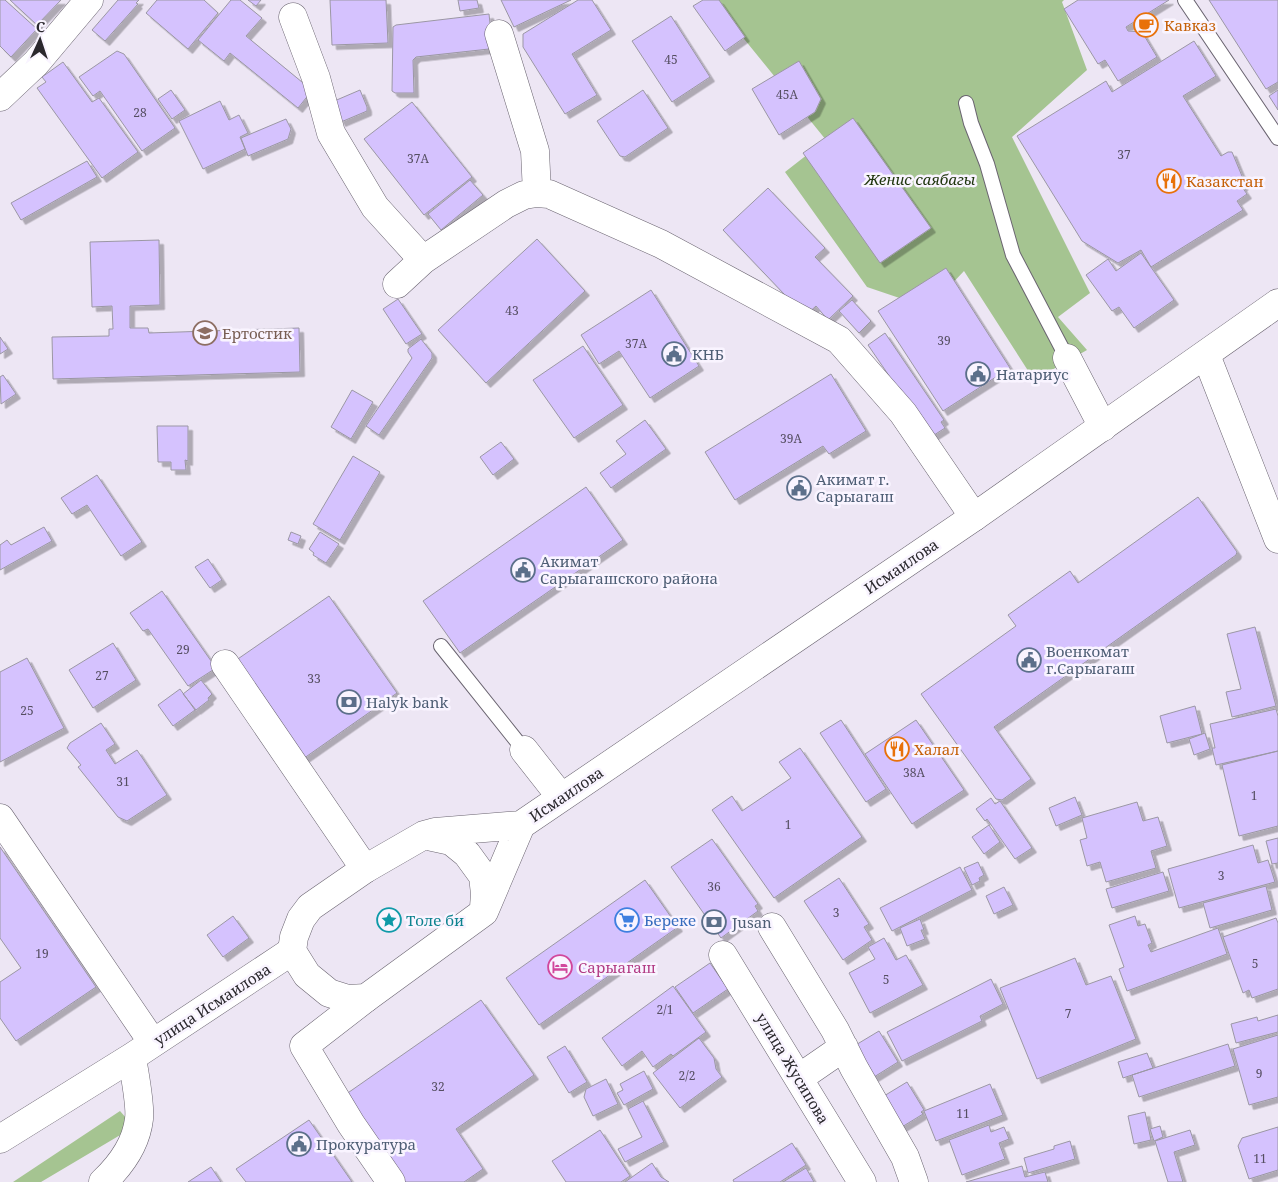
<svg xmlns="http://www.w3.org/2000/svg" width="1278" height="1182" viewBox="0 0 1278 1182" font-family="'Noto Serif',serif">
  <defs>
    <filter id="shadow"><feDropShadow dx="4.5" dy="4.5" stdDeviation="0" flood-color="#0004"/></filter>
  </defs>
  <rect width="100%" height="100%" fill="#ede6f4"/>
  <path fill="#a5c491" d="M707,0H1064L1062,2L1087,70L1012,137L1090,293L1058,317L1087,350L1034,380L964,271L929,308L867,287L785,172L826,140L723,13Z
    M120,1111L127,1119V1131L41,1182H13Z"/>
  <path fill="#d5c2fe" stroke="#9b97a4" filter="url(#shadow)" d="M0,0H5L37,29L11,57L0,46Z
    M10,0H61L37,25Z
    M118,0H139L136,3L138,4L105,41L92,30Z
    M157,0H204L218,13L188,49L146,13Z
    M231,0H240L262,18L246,36L308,87L310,93L298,108L230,53L224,61L198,40Z
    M248,0H261L256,6Z
    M330,0H386L388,43L332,45Z
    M458,0H477L479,8L460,11Z
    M501,0H571L514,27Z
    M578,0H592L611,30L572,54L597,95L565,114L523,47V34Z
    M703,0H719L745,37L725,51L693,6Z
    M1078,0H1169L1126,27L1128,31L1142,32L1157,57L1118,81L1105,60L1098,64L1064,9Z
    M1209,0H1278V82L1266,89Z
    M489,14L492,42L489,49L416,57L413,60L414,93H395L392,91L393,27L396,25Z
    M671,16L710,77L672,102L632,41Z
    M1194,41L1216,76L1183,96L1221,156L1228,152H1232L1244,181V185L1242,187L1247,194L1237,201L1243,210L1151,267L1141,250L1118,263L1082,241L1017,136L1106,81L1112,92Z
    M117,51L124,54L175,128L142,151L100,91L93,96L79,77Z
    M799,61L821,99L815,112L779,135L752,89Z
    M63,62L92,102L99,98L138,152L102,178L37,88L46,82L42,77Z
    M171,90L185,110L172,119L158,99Z
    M360,90L367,107V111L341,122L332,102Z
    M643,90L668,128L625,157L620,156L597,121Z
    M1278,90V110L1269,96Z
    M220,101L229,120L239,115L248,133L240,137L245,149L203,169L179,121Z
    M412,102L472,177L424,215L364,139Z
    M853,118L931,228L880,263L803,153Z
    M286,119L291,129L288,139L248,156L241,138Z
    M87,161L97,177L21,220L11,203Z
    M470,180L483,195L441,230L428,214Z
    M768,188L825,248L815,257L853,296L828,320L816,306L805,316L723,230Z
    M537,239L585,291L486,383L438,330Z
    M159,240L160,305L130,306V328H148L149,333L299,328L300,372L53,379L52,337L109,336V329H113L112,306L92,307L90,242Z
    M1141,253L1174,300L1134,328L1119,307L1112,311L1086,275L1108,259L1116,271Z
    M946,268L1010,368L943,411L878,311Z
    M651,290L699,366L650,398L619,351L599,364L581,335Z
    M398,299L422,334L406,344L383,309Z
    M852,300L871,321L859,333L839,311Z
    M885,333L944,420L941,422L945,428L931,437L868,345Z
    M0,337L8,349L0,354Z
    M421,339L432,353V358L379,435L366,426L410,361L412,358L408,352V349Z
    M583,346L623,405L574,438L533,380Z
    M831,374L866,431L829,454L823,446L735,500L705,452Z
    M3,375L16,394L1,404L0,377Z
    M352,390L373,402L351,439L331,427Z
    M645,420L666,449L611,488L600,473L626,454L616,441Z
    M157,426H188V461L185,460L186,470H171V462H158Z
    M501,442L514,459L493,475L480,457Z
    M353,456L380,472L340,540L313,524Z
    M97,475L142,542L121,556L87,505L72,514L61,498Z
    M586,487L623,540L460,653L423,601Z
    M1198,497L1237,552L1236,555L994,727L1031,779L1002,800L996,799L921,694L1016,626L1008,615L1070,571L1078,583Z
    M44,527L52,541L0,570V545L7,540L11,545Z
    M291,532L301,536L298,544L288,540Z
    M320,532L339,544L326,563L313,555L314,553L309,549Z
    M208,559L222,580L210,588L195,567Z
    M162,591L216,668L188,686L148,629L143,631L130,613Z
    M329,596L397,693L300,761L232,663Z
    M1255,627L1276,706L1232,717L1226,692L1241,689L1227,634Z
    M113,643L136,680L93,708L69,670Z
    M27,658L64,728L0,762V672Z
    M201,680L212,694L208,698L209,700L196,710L183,694Z
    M180,689L195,710L173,726L158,705Z
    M1195,706L1202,734L1167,743L1160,716Z
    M1276,709L1278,716V751L1216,765L1212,748H1215L1210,724Z
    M841,720L886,789L866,802L820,733Z
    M916,720L964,790L912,824L865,754Z
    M101,723L115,744L106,750L115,764L137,750L167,795L127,821L118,817L78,767L81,765L67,748L70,743Z
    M1205,733L1210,749L1194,755L1189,739Z
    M800,748L862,837L774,898L712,810L732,796L742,811L791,778L779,762Z
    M1278,751V826L1239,836L1222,765Z
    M1075,797L1082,815L1056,826L1049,808Z
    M991,798L995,804L1000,801L1032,848L1015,859L987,819L985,821L976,809Z
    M1137,802L1143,821L1158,817L1167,846L1151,851L1156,868L1106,882L1100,862L1087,866L1080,840L1087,838L1082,818Z
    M989,825L1000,842L984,854L972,837Z
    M1278,838V863L1272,864L1266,841Z
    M712,839L758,904L755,906L758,911L721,938L671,867Z
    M1253,845L1258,863L1268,860L1275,882L1179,908L1168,869Z
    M0,847L96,987L16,1041L0,1018V982L21,968L0,938Z
    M978,862L984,875L979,878L980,881L972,885L964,868Z
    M960,867L972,890L892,931L880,908Z
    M1163,872L1169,891L1112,908L1106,889Z
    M839,878L869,924L864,927L872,940L843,960L804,901Z
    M645,880L678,927L539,1025L506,978Z
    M1266,886L1272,910L1210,928L1203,903Z
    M1004,887L1013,905L994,914L986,896Z
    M233,916L249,938L223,957L207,935Z
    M1135,916L1138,926L1145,924L1152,943L1148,945L1151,952L1218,928L1227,954L1127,991L1119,969L1124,967L1109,925Z
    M1276,918L1278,923V989L1252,998L1249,990L1243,993L1223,937Z
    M920,919L924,930H921L925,939L907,946L900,928Z
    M884,938L896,960L906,955L923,985L870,1013L849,973L875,959L868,947Z
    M1075,958L1086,985L1111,976L1136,1039L1037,1079L1000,988Z
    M710,963L728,989L693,1013L675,987Z
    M991,979L1003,1004L980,1016L982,1021L902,1061L887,1032Z
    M673,986L706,1032L673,1056L671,1054L653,1067L642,1051L622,1066L602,1038Z
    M481,1000L534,1075L456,1129L483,1169L464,1182H401L342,1097Z
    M1278,1015V1032L1236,1043L1231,1024L1257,1017L1258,1021Z
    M879,1031L898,1062L874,1077L854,1046Z
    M1278,1035V1097L1249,1105L1233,1049Z
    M699,1038L714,1058L716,1069L722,1077L680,1108L653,1073Z
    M1228,1044L1235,1066L1139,1097L1132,1075Z
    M565,1046L587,1082L569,1093L547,1057Z
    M1147,1053L1153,1068L1123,1078L1118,1062Z
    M644,1071L653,1089L624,1105L617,1093L623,1090L620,1084Z
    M606,1079L618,1104L593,1116L584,1097L586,1089Z
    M907,1082L924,1110L921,1112L923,1114L897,1130L879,1099Z
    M990,1084L1003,1115L936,1141L924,1111Z
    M643,1101L664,1142L625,1162L618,1149L642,1137L628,1109Z
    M1145,1112L1151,1140L1134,1144L1128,1116Z
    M309,1120L352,1182H246L236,1169Z
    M989,1125L991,1132L1004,1127L1009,1139L999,1143L1005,1159L962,1175L949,1140Z
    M1160,1126L1163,1137L1154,1141L1150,1129Z
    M1278,1127V1170L1249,1179L1238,1146L1242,1138Z
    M600,1130L630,1176L621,1182H566L552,1161Z
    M1190,1130L1195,1145L1174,1152L1183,1182H1168L1155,1141Z
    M1070,1141L1075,1159L1028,1173L1024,1158L1054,1149V1146Z
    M792,1143L806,1165L780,1182H734L733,1180Z
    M652,1163L661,1177L669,1182H625Z
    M1022,1166L1025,1177L1045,1172L1048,1182H966Z
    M211,1167L221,1182H188Z
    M806,1168L814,1182H783Z"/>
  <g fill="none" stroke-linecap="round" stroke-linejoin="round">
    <g stroke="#6a6470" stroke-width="16">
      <path id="service" d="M1185,0L1278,138
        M966,103L971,123L987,164L1013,255L1067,358
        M441,646L524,750"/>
    </g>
    <g stroke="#6a6470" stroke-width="29">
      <path id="minor" d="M293,17L316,78L331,133L375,207L423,260
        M499,34L535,151L537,193
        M0,97L36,63L89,0
        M397,284L423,260L506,204L524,195L537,193L549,194L661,244L839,340L903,413L974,517
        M1206,355L1278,539
        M1067,358L1103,427
        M225,664L365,869
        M524,750L561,797
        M0,818L153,1043
        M772,927L835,1030L854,1068L905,1157L914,1182
        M723,955L862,1182
        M366,998L304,1046L351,1124L391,1182
        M799,1078L844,1047
        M0,1139L132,1057L292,951
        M103,1182C121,1165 136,1145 139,1119C141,1105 134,1072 132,1057"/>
    </g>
    <g stroke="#6a6470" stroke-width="29">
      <path id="tertiary" d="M521,825L484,912L366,998L348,999L329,993L307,975L292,951L294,937L301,919L310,907L365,869L424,835L435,832L521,825L974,517L1278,303
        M428,836L451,841L467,854L483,876L485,894L484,907"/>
    </g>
    <use href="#service" stroke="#fff" stroke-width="14"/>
    <use href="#minor" stroke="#fff" stroke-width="28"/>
    <use href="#tertiary" stroke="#fff" stroke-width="28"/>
  </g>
  <defs>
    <g id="cafe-ring" transform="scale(1.25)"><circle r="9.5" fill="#f9f4ff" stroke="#e8710a" stroke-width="1.5"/><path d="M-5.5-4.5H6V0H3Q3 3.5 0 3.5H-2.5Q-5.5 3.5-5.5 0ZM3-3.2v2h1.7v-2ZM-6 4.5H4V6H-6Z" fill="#e8710a"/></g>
    <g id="restaurant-ring" transform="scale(1.25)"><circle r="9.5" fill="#f9f4ff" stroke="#e8710a" stroke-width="1.5"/><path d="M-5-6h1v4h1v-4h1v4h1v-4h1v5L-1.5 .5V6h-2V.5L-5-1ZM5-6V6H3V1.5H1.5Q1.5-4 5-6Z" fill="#e8710a"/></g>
    <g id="school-ring" transform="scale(1.25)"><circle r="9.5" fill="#f9f4ff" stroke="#8d6e63" stroke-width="1.5"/><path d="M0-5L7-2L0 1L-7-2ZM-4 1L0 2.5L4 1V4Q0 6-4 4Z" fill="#8d6e63"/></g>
    <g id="civic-ring" transform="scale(1.25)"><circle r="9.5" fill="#f9f4ff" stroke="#5c6f8a" stroke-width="1.5"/><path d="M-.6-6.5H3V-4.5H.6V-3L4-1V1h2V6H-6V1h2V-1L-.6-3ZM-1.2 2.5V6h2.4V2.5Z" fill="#5c6f8a"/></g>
    <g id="bank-ring" transform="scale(1.25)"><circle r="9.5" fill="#f9f4ff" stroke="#5c6f8a" stroke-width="1.5"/><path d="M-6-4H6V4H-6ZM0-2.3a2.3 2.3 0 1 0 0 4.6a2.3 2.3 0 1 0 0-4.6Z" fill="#5c6f8a"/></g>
    <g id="sight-ring" transform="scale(1.25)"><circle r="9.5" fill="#f9f4ff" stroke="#0f9aa8" stroke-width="1.5"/><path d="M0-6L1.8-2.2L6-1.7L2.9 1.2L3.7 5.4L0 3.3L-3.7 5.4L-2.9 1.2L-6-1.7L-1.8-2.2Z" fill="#0f9aa8"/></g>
    <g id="supermarket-ring" transform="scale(1.25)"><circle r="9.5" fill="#f9f4ff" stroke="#3f7fe0" stroke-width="1.5"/><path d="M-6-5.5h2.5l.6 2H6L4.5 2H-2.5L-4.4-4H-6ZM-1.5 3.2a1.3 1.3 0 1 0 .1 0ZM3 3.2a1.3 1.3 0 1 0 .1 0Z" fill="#3f7fe0"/></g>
    <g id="hotel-ring" transform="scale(1.25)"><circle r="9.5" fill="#f9f4ff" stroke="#d1479c" stroke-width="1.5"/><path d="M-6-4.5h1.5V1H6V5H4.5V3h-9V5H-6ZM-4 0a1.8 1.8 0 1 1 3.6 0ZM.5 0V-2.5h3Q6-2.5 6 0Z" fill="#d1479c"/></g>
  </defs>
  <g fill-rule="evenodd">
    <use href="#cafe-ring" x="1146" y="25"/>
    <use href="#restaurant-ring" x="1169" y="181"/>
    <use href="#school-ring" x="205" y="333"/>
    <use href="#civic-ring" x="674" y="354"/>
    <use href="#civic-ring" x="978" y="374"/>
    <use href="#civic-ring" x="799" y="488"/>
    <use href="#civic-ring" x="523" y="570"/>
    <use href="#civic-ring" x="1029" y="660"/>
    <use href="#bank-ring" x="349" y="702"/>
    <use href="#restaurant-ring" x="897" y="749"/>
    <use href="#sight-ring" x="389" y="920"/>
    <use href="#supermarket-ring" x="627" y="920"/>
    <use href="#bank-ring" x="714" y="922"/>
    <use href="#hotel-ring" x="560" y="967"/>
    <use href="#civic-ring" x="299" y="1144"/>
  </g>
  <g text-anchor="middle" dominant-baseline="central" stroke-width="5" stroke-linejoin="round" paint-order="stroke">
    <g font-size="12" fill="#554e61">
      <text x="671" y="59">45</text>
      <text x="787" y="94">45А</text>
      <text x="140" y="112">28</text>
      <text x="1124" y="154">37</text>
      <text x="418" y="158">37А</text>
      <text x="512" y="310">43</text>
      <text x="944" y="340">39</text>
      <text x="636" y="343">37А</text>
      <text x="791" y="438">39А</text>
      <text x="183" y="649">29</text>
      <text x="102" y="675">27</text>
      <text x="314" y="678">33</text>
      <text x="27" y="710">25</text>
      <text x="914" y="772">38А</text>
      <text x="123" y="781">31</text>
      <text x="1254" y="795">1</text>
      <text x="788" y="824">1</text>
      <text x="1221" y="875">3</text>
      <text x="714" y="886">36</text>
      <text x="836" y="912">3</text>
      <text x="42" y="953">19</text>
      <text x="1255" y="963">5</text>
      <text x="886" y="979">5</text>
      <text x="665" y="1009">2/1</text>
      <text x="1068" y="1013">7</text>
      <text x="1259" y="1073">9</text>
      <text x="687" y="1075">2/2</text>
      <text x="438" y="1086">32</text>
      <text x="963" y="1113">11</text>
      <text x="1260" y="1158">11</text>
    </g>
    <g font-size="15" fill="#c56008" stroke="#f9f4ff" text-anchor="start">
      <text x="1164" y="25">Кавказ</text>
      <text x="1186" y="181">Казакстан</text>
      <text x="914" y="749">Халал</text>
    </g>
    <g font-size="15" font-style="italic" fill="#1f350d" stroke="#f9f4ff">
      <text x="920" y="179">Женис саябагы</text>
    </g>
    <g font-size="15" fill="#785e54" stroke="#f9f4ff" text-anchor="start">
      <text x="222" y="333">Ертостик</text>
    </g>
    <g font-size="15" fill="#4e5e75" stroke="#f9f4ff" text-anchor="start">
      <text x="692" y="354">КНБ</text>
      <text x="996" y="374">Натариус</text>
      <text x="816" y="479">Акимат г.<tspan x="816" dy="17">Сарыагаш</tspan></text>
      <text x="540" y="561">Акимат<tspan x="540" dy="17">Сарыагашского района</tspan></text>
      <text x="1046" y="651">Военкомат<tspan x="1046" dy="17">г.Сарыагаш</tspan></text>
      <text x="366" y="702">Halyk bank</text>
      <text x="732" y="922">Jusan</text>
      <text x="316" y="1144">Прокуратура</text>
    </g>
    <g font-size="15" fill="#2a282d" stroke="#f9f4ff">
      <text transform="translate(901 566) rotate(-34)">Исмаилова</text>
      <text transform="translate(566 794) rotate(-34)">Исмаилова</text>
      <text transform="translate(212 1004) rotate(-33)">улица Исмаилова</text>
      <text transform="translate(793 1068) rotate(59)">улица Жусипова</text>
    </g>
    <g font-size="15" fill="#0d838f" stroke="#f9f4ff" text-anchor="start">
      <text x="406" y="920">Толе би</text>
    </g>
    <g font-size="15" fill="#366cbe" stroke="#f9f4ff" text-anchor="start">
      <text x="644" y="920">Береке</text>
    </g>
    <g font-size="15" fill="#b23c85" stroke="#f9f4ff" text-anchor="start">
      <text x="578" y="967">Сарыагаш</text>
    </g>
  </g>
  <g transform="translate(40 40) rotate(3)" stroke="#f9f4ff" stroke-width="4" paint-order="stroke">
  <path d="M0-4L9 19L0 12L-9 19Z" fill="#2a282d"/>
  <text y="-8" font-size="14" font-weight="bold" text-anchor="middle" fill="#2a282d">С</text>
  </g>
</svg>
